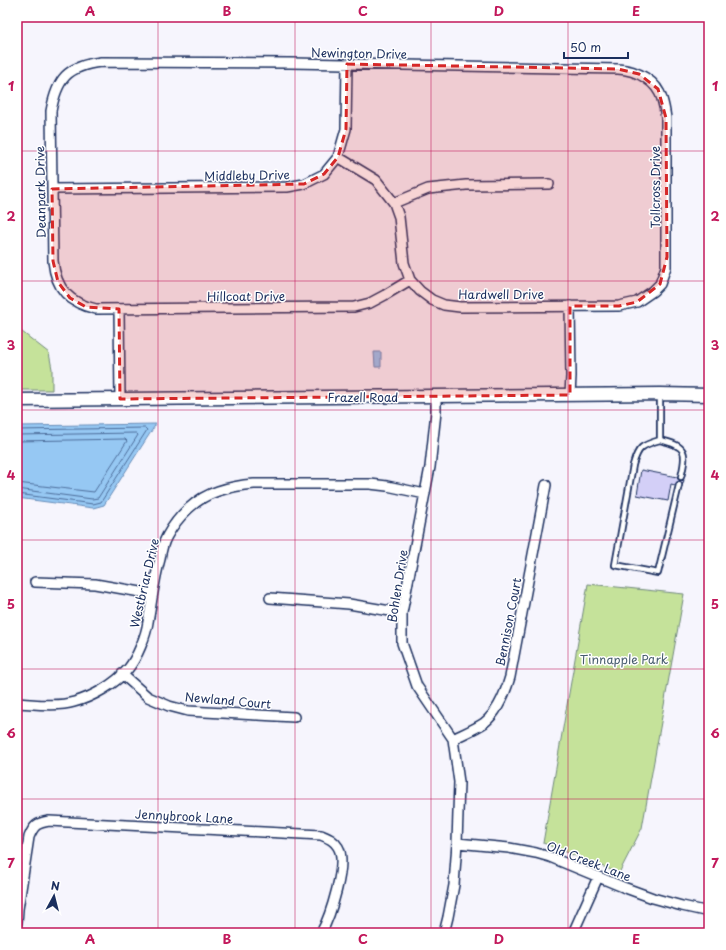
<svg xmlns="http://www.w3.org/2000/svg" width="726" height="950" viewBox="0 0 726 950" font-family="'Playpen Sans',sans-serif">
  <rect width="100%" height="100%" fill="#f6f5fd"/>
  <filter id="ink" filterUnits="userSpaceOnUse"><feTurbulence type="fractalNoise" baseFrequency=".025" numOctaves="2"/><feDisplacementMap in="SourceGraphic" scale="8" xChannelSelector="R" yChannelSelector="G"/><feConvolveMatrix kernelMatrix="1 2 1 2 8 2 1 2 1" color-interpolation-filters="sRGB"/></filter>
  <g filter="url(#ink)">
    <path fill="#c5e29a" stroke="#70887c" d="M17,328L49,353L52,369V390H17Z
      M588,584L684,594L642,828L619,873L543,843Z"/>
    <path fill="#96c8f3" stroke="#658bb7" d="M374,352H381V367H375Z
      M156,424L104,505L93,508L17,498V426Z"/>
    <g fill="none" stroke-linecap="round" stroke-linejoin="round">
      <path stroke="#4c6c9a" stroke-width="1" d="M17,430L145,428L147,430L101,502L93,504L17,494
        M17,435L136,433L138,435L98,498L92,499L17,489
        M17,441L125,439L127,441L94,492L17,483"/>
    </g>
    <path fill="#d3cff7" stroke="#1b2f5e" d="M641,470L677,477L678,479L680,481L684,480L683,484L679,481L677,482L675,485L671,484L668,501L637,495Z"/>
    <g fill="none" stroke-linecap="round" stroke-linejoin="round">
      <g stroke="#1b2f5e" stroke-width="8">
        <path id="lane" d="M660,394V440C642,445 638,447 633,465L615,565L658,573L679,485
          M660,440C687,446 687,452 681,477"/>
      </g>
      <g stroke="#1b2f5e" stroke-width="12">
        <path id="street" d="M338,157L376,180L394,203L399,217L404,263L410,280L420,291L432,300L444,305L460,307L619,306L637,302L653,291L660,284L666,267V118C665,111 664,105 662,99C657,81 637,70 618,69L290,63L101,62C67,66 57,79 51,111L53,261C56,289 69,303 96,309L354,307L370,303L385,295L410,280
          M52,189L287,187L304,184L324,174L338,157L346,129L347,64
          M394,203L428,189L466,185L549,184
          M570,306L571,376L570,395
          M119,309L120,399
          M436,396V412L430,467L402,613V643L417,686L453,739L459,782L457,843L454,885L448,917L444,933
          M35,582L95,584L152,594
          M270,598L349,604L402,613
          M122,674L148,697L169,706L188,711L294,717
          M17,703C34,704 58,707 74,702C93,697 115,684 128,669C137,658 146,636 148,622C152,601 154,580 160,559C161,552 163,543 167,536C178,516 196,498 218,491C230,487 242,485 254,484H370L387,486L425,494
          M453,739C463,734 475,729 484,723C498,712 505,694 510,677L546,485
          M457,843L509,848L536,853L550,857L623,887L653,898L682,906L709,912
          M17,923L18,909L29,837C34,825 37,823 49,821L321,835C328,838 334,840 338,847C348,863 330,917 321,933
          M573,933L598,877"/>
      </g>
      <g stroke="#1b2f5e" stroke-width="15">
        <path id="secondary" d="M17,400L660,394L709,395"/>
      </g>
      <use href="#lane" stroke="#fff" stroke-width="4.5"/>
      <use href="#street" stroke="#fff" stroke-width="9"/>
      <use href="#secondary" stroke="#fff" stroke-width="12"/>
    </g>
  </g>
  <path fill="#d62828" fill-opacity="0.2" stroke="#d62828" stroke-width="3" stroke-dasharray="8 5" stroke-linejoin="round" d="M347,64L618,69L639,74L658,89L666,118L667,257L660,284L637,302L619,306H570V395L120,399L119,309L86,307L70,298L58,282L53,261L52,189L304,184L324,174L338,157L346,129Z"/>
  <path fill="none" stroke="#c2185b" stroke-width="1" stroke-opacity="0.55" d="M158,17V933M295,17V933M431,17V933M568,17V933M17,151H709M17,281H709M17,410H709M17,540H709M17,669H709M17,799H709"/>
  <g text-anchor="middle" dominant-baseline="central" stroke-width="3" stroke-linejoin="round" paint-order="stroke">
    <g font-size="12" fill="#1b2f5e" stroke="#fff">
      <text transform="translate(359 53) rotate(1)">Newington Drive</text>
      <text transform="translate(247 175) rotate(-1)">Middleby Drive</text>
      <text transform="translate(655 187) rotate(-90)">Tollcross Drive</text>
      <text transform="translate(40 192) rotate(-91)">Deanpark Drive</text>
      <text x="501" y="294">Hardwell Drive</text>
      <text x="246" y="296">Hillcoat Drive</text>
      <text x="363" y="397">Frazell Road</text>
      <text transform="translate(144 583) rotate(-77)">Westbriar Drive</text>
      <text transform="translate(397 586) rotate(-81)">Bohlen Drive</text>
      <text transform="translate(508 622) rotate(-79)">Bennison Court</text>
      <text transform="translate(228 700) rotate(5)">Newland Court</text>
      <text transform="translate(184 816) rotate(3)">Jennybrook Lane</text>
      <text transform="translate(589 861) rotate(21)">Old Creek Lane</text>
    </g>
    <g font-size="12" fill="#465c6d" stroke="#fff">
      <text x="624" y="659">Tinnapple Park</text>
    </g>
  </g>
  <rect width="726" height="950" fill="none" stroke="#fff" stroke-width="44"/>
  <g transform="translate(54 896) rotate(7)" stroke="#ffffff" stroke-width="3" paint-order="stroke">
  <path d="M0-3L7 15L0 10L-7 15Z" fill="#1b2f5e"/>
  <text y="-6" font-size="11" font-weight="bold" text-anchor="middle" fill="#1b2f5e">N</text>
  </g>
  <path d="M564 52v6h64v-6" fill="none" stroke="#1b2f5e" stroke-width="2"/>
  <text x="570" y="52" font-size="12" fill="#1b2f5e" stroke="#ffffff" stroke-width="3" paint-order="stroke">50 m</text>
  <rect x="22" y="22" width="682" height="906" fill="none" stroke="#c2185b" stroke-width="1.5"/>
  <g font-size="13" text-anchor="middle" font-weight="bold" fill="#c2185b">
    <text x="90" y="16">A</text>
    <text x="227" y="16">B</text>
    <text x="363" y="16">C</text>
    <text x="499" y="16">D</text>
    <text x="636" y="16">E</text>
    <text x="11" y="91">1</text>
    <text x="715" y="91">1</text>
    <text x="11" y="221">2</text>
    <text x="715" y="221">2</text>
    <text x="11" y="350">3</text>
    <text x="715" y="350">3</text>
    <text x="11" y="480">4</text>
    <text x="715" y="480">4</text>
    <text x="11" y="609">5</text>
    <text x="715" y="609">5</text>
    <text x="11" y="738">6</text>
    <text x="715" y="738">6</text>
    <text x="11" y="868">7</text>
    <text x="715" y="868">7</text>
    <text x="90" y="944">A</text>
    <text x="227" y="944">B</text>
    <text x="363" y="944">C</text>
    <text x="499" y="944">D</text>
    <text x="636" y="944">E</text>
  </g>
</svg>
